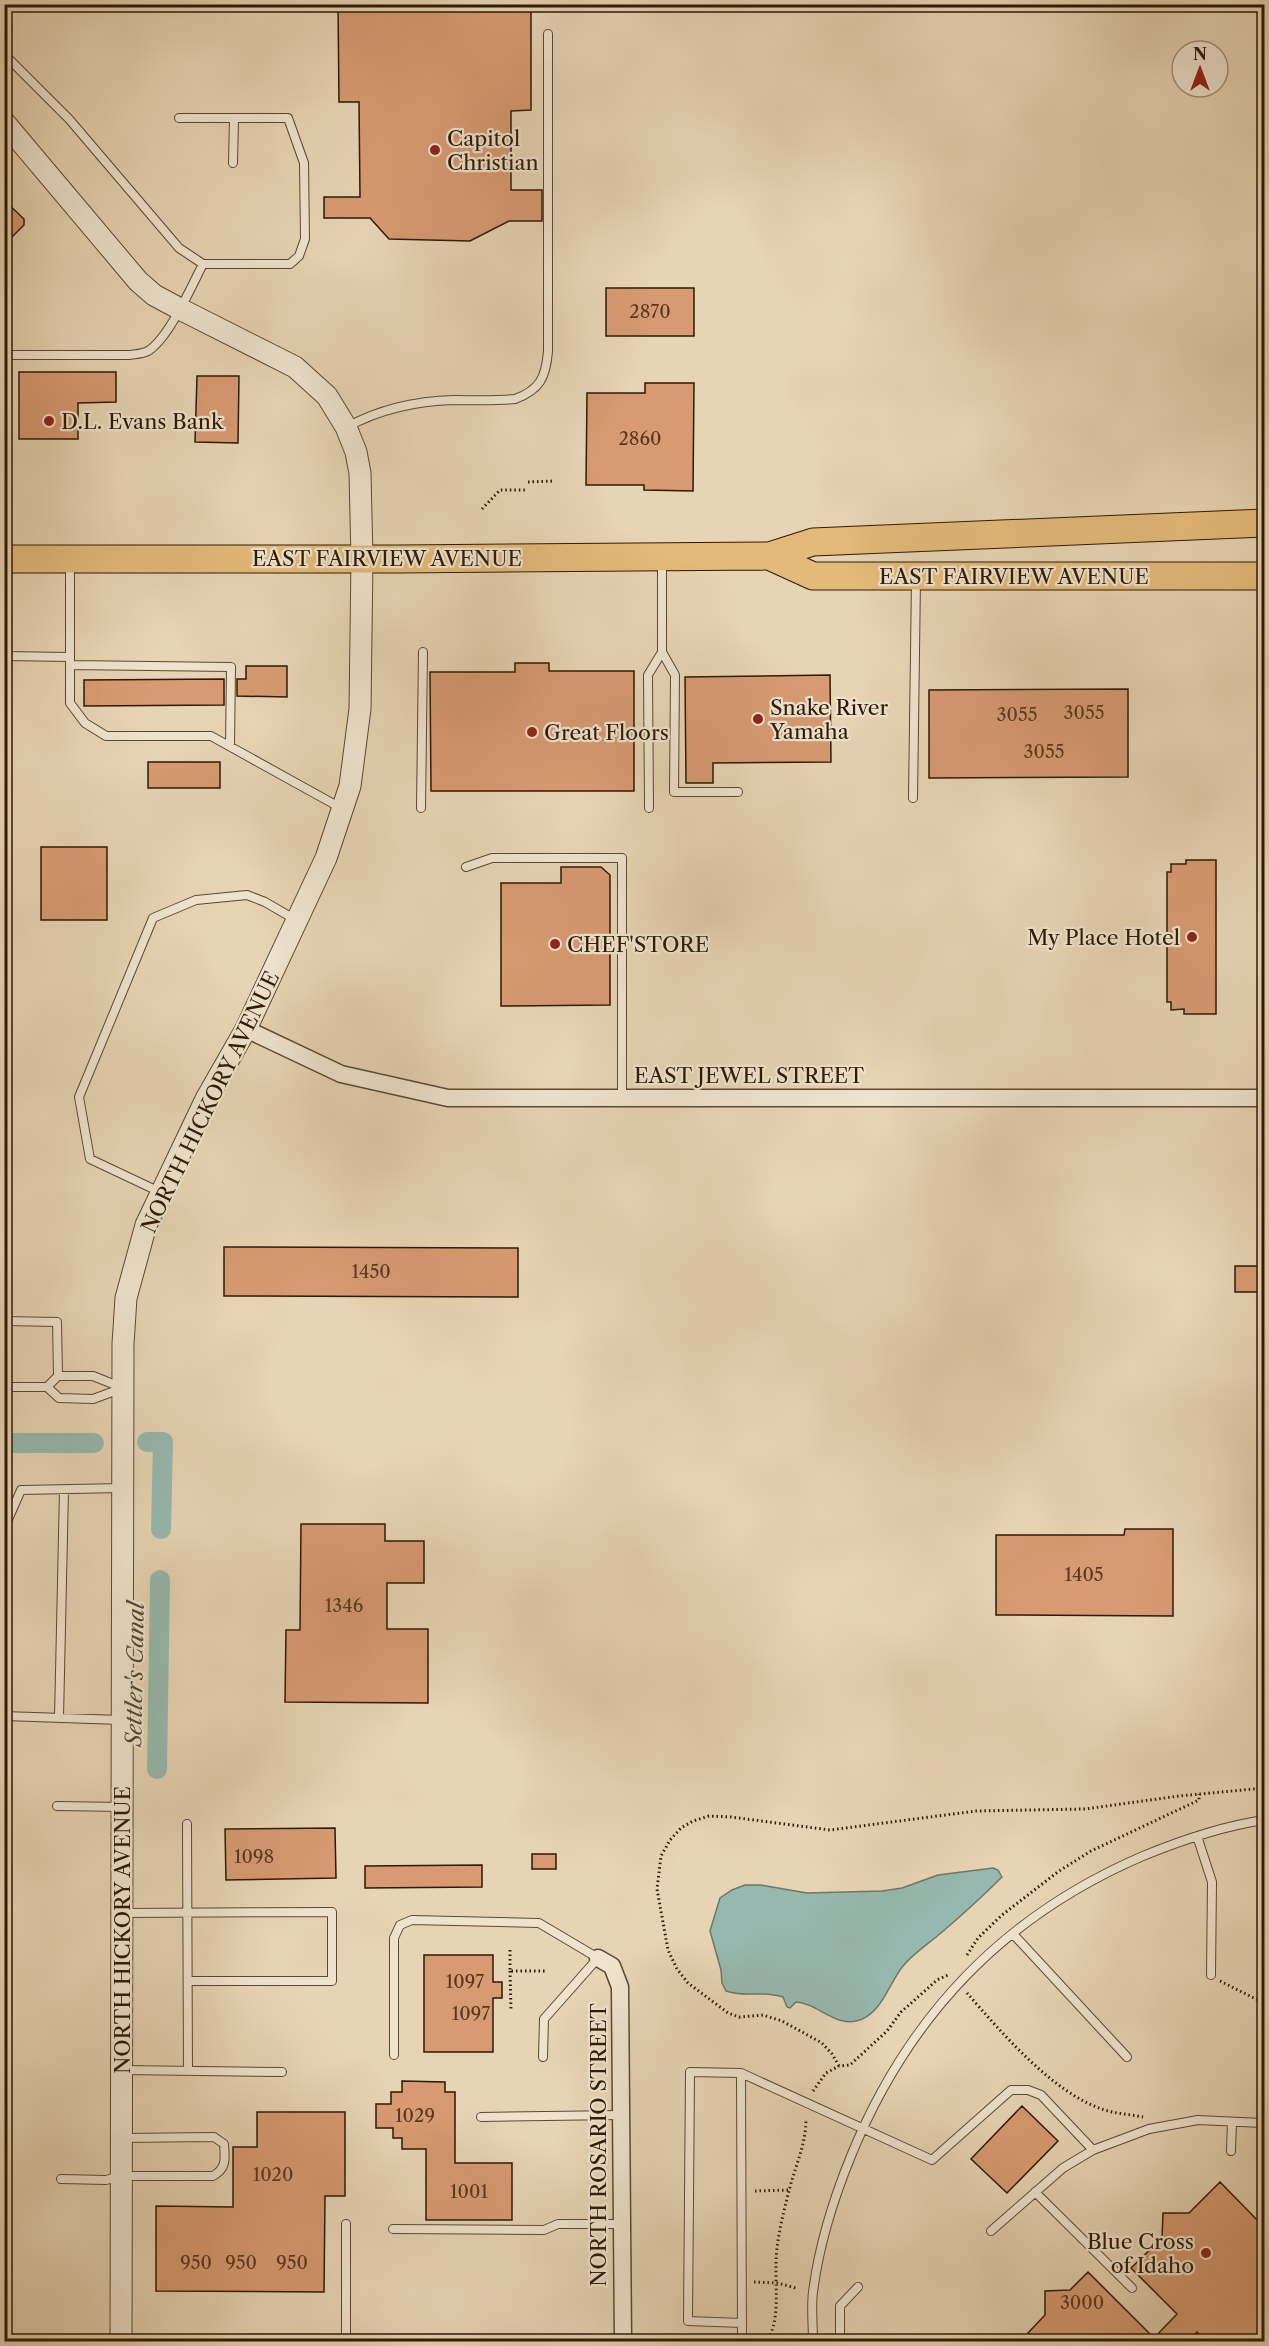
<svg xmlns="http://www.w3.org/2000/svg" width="1269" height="2346" viewBox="0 0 1269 2346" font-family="'Libre Caslon Text',serif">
  <rect width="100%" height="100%" fill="#e7d4b4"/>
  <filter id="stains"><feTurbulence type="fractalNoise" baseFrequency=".00333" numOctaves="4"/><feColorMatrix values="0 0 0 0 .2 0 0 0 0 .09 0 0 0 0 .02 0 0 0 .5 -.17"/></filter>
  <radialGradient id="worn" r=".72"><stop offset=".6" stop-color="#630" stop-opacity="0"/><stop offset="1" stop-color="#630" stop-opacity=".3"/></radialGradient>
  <path fill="#97b8ae" stroke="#6d786a" stroke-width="1.5" d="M993,1868L998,1870L1002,1877C983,1896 962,1915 941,1933C928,1944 914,1953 903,1966C889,1983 881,2016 856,2021C834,2026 817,2003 796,2002L790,2008L787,2007L783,1997C763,1990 744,1998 726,1991L722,1983L721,1970L710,1931L720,1898L732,1890L745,1885H761L807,1893L882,1891L902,1888L938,1875Z"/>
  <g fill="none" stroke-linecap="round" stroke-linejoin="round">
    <path stroke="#97b8ae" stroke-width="20" d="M147,1442H163L161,1529
      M4,1443H94
      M157,1769L160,1580"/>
  </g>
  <path fill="#d79a72" stroke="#2e1905" stroke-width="1.5" d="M338,4H531V110L511,111V190H542V221H509L470,241L389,239L370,218H324V197H360L359,102H339Z
    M4,200L24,219V225L4,245Z
    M606,288H694V336H606Z
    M19,372H116V402L78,403V439H19Z
    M197,376H239L238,443L195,442Z
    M645,383H694L693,491L644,490V485H586L587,393H645Z
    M515,663H549V671H634V791H431L430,672H515Z
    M246,666H287V697L237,696V679H246Z
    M830,675L831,762L713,763V783H686L685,677Z
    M224,679V705L84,706V680Z
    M1128,689V777L929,778V690Z
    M148,762H220V788H148Z
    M41,847H107V920H41Z
    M1186,860H1216V1014H1184V1009L1171,1010V1002H1167V872H1171V864H1186Z
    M561,867H601L610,875V1005L501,1006V883H561Z
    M224,1247L518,1248V1297L224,1296Z
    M1235,1266H1264V1292H1235Z
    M301,1524H385V1541H424V1583H387V1629H428V1703L285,1702L286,1630H300Z
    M1125,1529H1173V1616L996,1615V1535H1124Z
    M335,1828L336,1878L226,1880L225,1829Z
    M532,1854H556V1869H532Z
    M482,1865V1887L365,1888V1866Z
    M424,1955H493V1982H502V1998H493V2052H424Z
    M402,2081L445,2082V2092H455V2163H512V2220H426V2149H402V2138H393V2128H376V2104H391V2092H402Z
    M1022,2106L1058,2141L1007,2193L971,2159Z
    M257,2112H345V2196H325L324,2292L156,2291V2206L233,2207V2147H257Z
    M1220,2182L1264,2227V2342H1207L1197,2332L1187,2342H1037L1028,2333L1045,2315V2291L1070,2290L1088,2272L1154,2338L1177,2314L1131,2268L1162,2238L1163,2213H1189Z"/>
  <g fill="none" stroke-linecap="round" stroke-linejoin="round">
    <g stroke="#5c4831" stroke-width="10">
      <path id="service" d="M4,54L69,119L179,248L203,264
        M233,163L234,118
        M4,355H130C136,354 142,354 148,351C169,338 191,287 203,264H290L299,256L305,239L304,163L288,118H179
        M347,427C380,409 416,401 454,400C475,400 494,401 515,399C540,390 546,377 548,351V34
        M662,559V652L675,675L674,792H738
        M70,562V665L231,667L230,746
        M4,656L70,657
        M70,665V703L85,723L106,736H211L341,808
        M913,798L916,579
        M421,808L423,652
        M649,808L648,675L662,652
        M466,867L492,858H622V1098
        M162,1193L90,1159L79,1097L153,918L196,900L247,895L265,902L296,920
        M4,1321L57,1322L58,1376
        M58,1376H93L123,1388L93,1399L59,1398L47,1387Z
        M4,1387H47
        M4,1524H6L21,1490L122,1488
        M4,1716L121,1720
        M59,1718L64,1490
        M57,1806L122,1807
        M187,1824L188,2071
        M1197,1836L1212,1882L1211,1975
        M122,1913L332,1912V1981H188
        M1013,1934L1127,2057
        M394,2055V1938L400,1925L412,1920L539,1923L598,1958L544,2019L543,2057
        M122,2070L282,2072
        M741,2073L742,2342
        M481,2117L621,2115
        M1093,2150L1149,2129L1198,2120L1262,2123
        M1231,2151L1232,2122
        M61,2179L106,2180L122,2176H213C227,2168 225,2159 224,2144L214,2137L122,2138
        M1035,2192L1132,2288
        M346,2224V2342
        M393,2229L544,2230L558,2224H622
        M742,2323L688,2321L690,2072L741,2073L932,2160L1011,2090H1028L1041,2095L1093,2150L1063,2168L991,2231
        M813,2342C813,2325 811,2308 813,2292C819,2245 833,2200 851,2156C908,2016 1003,1916 1143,1856C1182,1840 1223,1826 1264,1820
        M840,2342V2306L858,2287"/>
    </g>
    <g stroke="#5c4831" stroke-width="19">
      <path id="minor" d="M246,1029L341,1074L448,1098H1264
        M598,1958L612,1966L620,1987L623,2342"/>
    </g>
    <g stroke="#5c4831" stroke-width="23">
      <path id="tertiary" d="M4,122L138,281L154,295L180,309L295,367L327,396L346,427L356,452L360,473L362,559L360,709L350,786L326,858L246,1029L206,1099L146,1225L126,1298L123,1344L121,2342"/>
    </g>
    <g stroke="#2e1905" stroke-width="29">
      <path id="primary" d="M769,556L813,576H1264
        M4,559H400L769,556L813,542L1264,523"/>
    </g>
    <path stroke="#2e1905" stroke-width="3" stroke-dasharray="1.5 3" stroke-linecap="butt" d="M528,482L555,481
      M482,509L500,490H525
      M510,1950V1971H547
      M967,1955L978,1938L1002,1915L1059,1871L1091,1851L1199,1800V1794
      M510,1971L511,2011
      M1220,1981L1264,2003
      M967,1993C1001,2032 1053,2093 1102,2109C1115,2114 1129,2114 1143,2117
      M839,2066L832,2054L822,2043L782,2021L763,2015L739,2017L728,2013L688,1983L677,1969L668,1950L657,1889L661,1856L670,1840L681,1828L693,1821L709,1816L731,1817L830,1830L976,1811L1085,1809L1179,1796L1264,1788
      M813,2091L826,2073L839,2066L850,2065L887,2031L901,2012L937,1980L948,1975
      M755,2191L789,2190
      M754,2282L777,2283L796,2288
      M765,2342C781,2326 775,2285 776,2265C776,2241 783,2214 789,2191C795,2166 806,2145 806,2119"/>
    <use href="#service" stroke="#efe3ce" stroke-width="8"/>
    <use href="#minor" stroke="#efe3ce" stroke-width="16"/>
    <use href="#tertiary" stroke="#efe3ce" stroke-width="21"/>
    <use href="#primary" stroke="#e4ba7a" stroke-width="27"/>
  </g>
  <g fill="#8f2418" stroke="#efe3ce" stroke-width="2">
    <circle cx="435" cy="150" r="6"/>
    <circle cx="49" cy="421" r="6"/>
    <circle cx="758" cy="719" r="6"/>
    <circle cx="532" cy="732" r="6"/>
    <circle cx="1192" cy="937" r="6"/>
    <circle cx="555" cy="944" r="6"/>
    <circle cx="1206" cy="2253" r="6"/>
  </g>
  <g text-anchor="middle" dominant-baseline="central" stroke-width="4.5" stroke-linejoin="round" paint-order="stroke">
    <g font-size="18" fill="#583920">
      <text x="650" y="312">2870</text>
      <text x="640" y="439">2860</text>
      <text x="1084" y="713">3055</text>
      <text x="1017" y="715">3055</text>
      <text x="1044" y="752">3055</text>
      <text x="371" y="1272">1450</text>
      <text x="1084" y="1575">1405</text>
      <text x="344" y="1606">1346</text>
      <text x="254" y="1857">1098</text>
      <text x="465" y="1982">1097</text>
      <text x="471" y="2014">1097</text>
      <text x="415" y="2116">1029</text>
      <text x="273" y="2175">1020</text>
      <text x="469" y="2192">1001</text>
      <text x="196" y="2263">950</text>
      <text x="241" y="2263">950</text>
      <text x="292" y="2263">950</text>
      <text x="1082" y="2303">3000</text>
    </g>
    <g font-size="21" fill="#2e1905" stroke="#efe3ce" text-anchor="start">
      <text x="447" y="138">Capitol<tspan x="447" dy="24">Christian</tspan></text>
      <text x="61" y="421">D.L. Evans Bank</text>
      <text x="770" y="707">Snake River<tspan x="770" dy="24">Yamaha</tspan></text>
      <text x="544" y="732">Great Floors</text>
      <text x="1180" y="937" text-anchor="end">My Place Hotel</text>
      <text x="567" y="944">CHEF'STORE</text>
      <text x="1194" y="2241" text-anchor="end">Blue Cross<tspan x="1194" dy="24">of Idaho</tspan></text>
    </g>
    <g font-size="21" fill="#2e1905" stroke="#efe3ce">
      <text x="387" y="558">EAST FAIRVIEW AVENUE</text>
      <text x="1014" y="576">EAST FAIRVIEW AVENUE</text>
      <text x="749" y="1075">EAST JEWEL STREET</text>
      <text transform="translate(210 1102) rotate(-64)">NORTH HICKORY AVENUE</text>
      <text transform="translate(122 1930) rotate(-90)">NORTH HICKORY AVENUE</text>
      <text transform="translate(598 2145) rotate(-90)">NORTH ROSARIO STREET</text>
    </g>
    <g font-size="22" font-style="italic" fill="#4e4938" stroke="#efe3ce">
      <text transform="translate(135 1674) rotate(-89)">Settler's Canal</text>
    </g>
  </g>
  <rect width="1269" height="2346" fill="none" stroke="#e7d4b4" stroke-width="24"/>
  <rect x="6" y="6" width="1257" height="2334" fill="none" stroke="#2e1905" stroke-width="3"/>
  <rect x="12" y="12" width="1245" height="2322" fill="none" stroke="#2e1905" stroke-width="1.5"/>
  <g transform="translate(1200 69)"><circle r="28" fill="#efe3ce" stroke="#a2927e" stroke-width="1.5"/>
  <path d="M0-4.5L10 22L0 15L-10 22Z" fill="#8f2418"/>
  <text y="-9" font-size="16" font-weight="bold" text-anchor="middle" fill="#2e1905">N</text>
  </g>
  <rect width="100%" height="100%" filter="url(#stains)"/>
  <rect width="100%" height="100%" fill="url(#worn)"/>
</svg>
